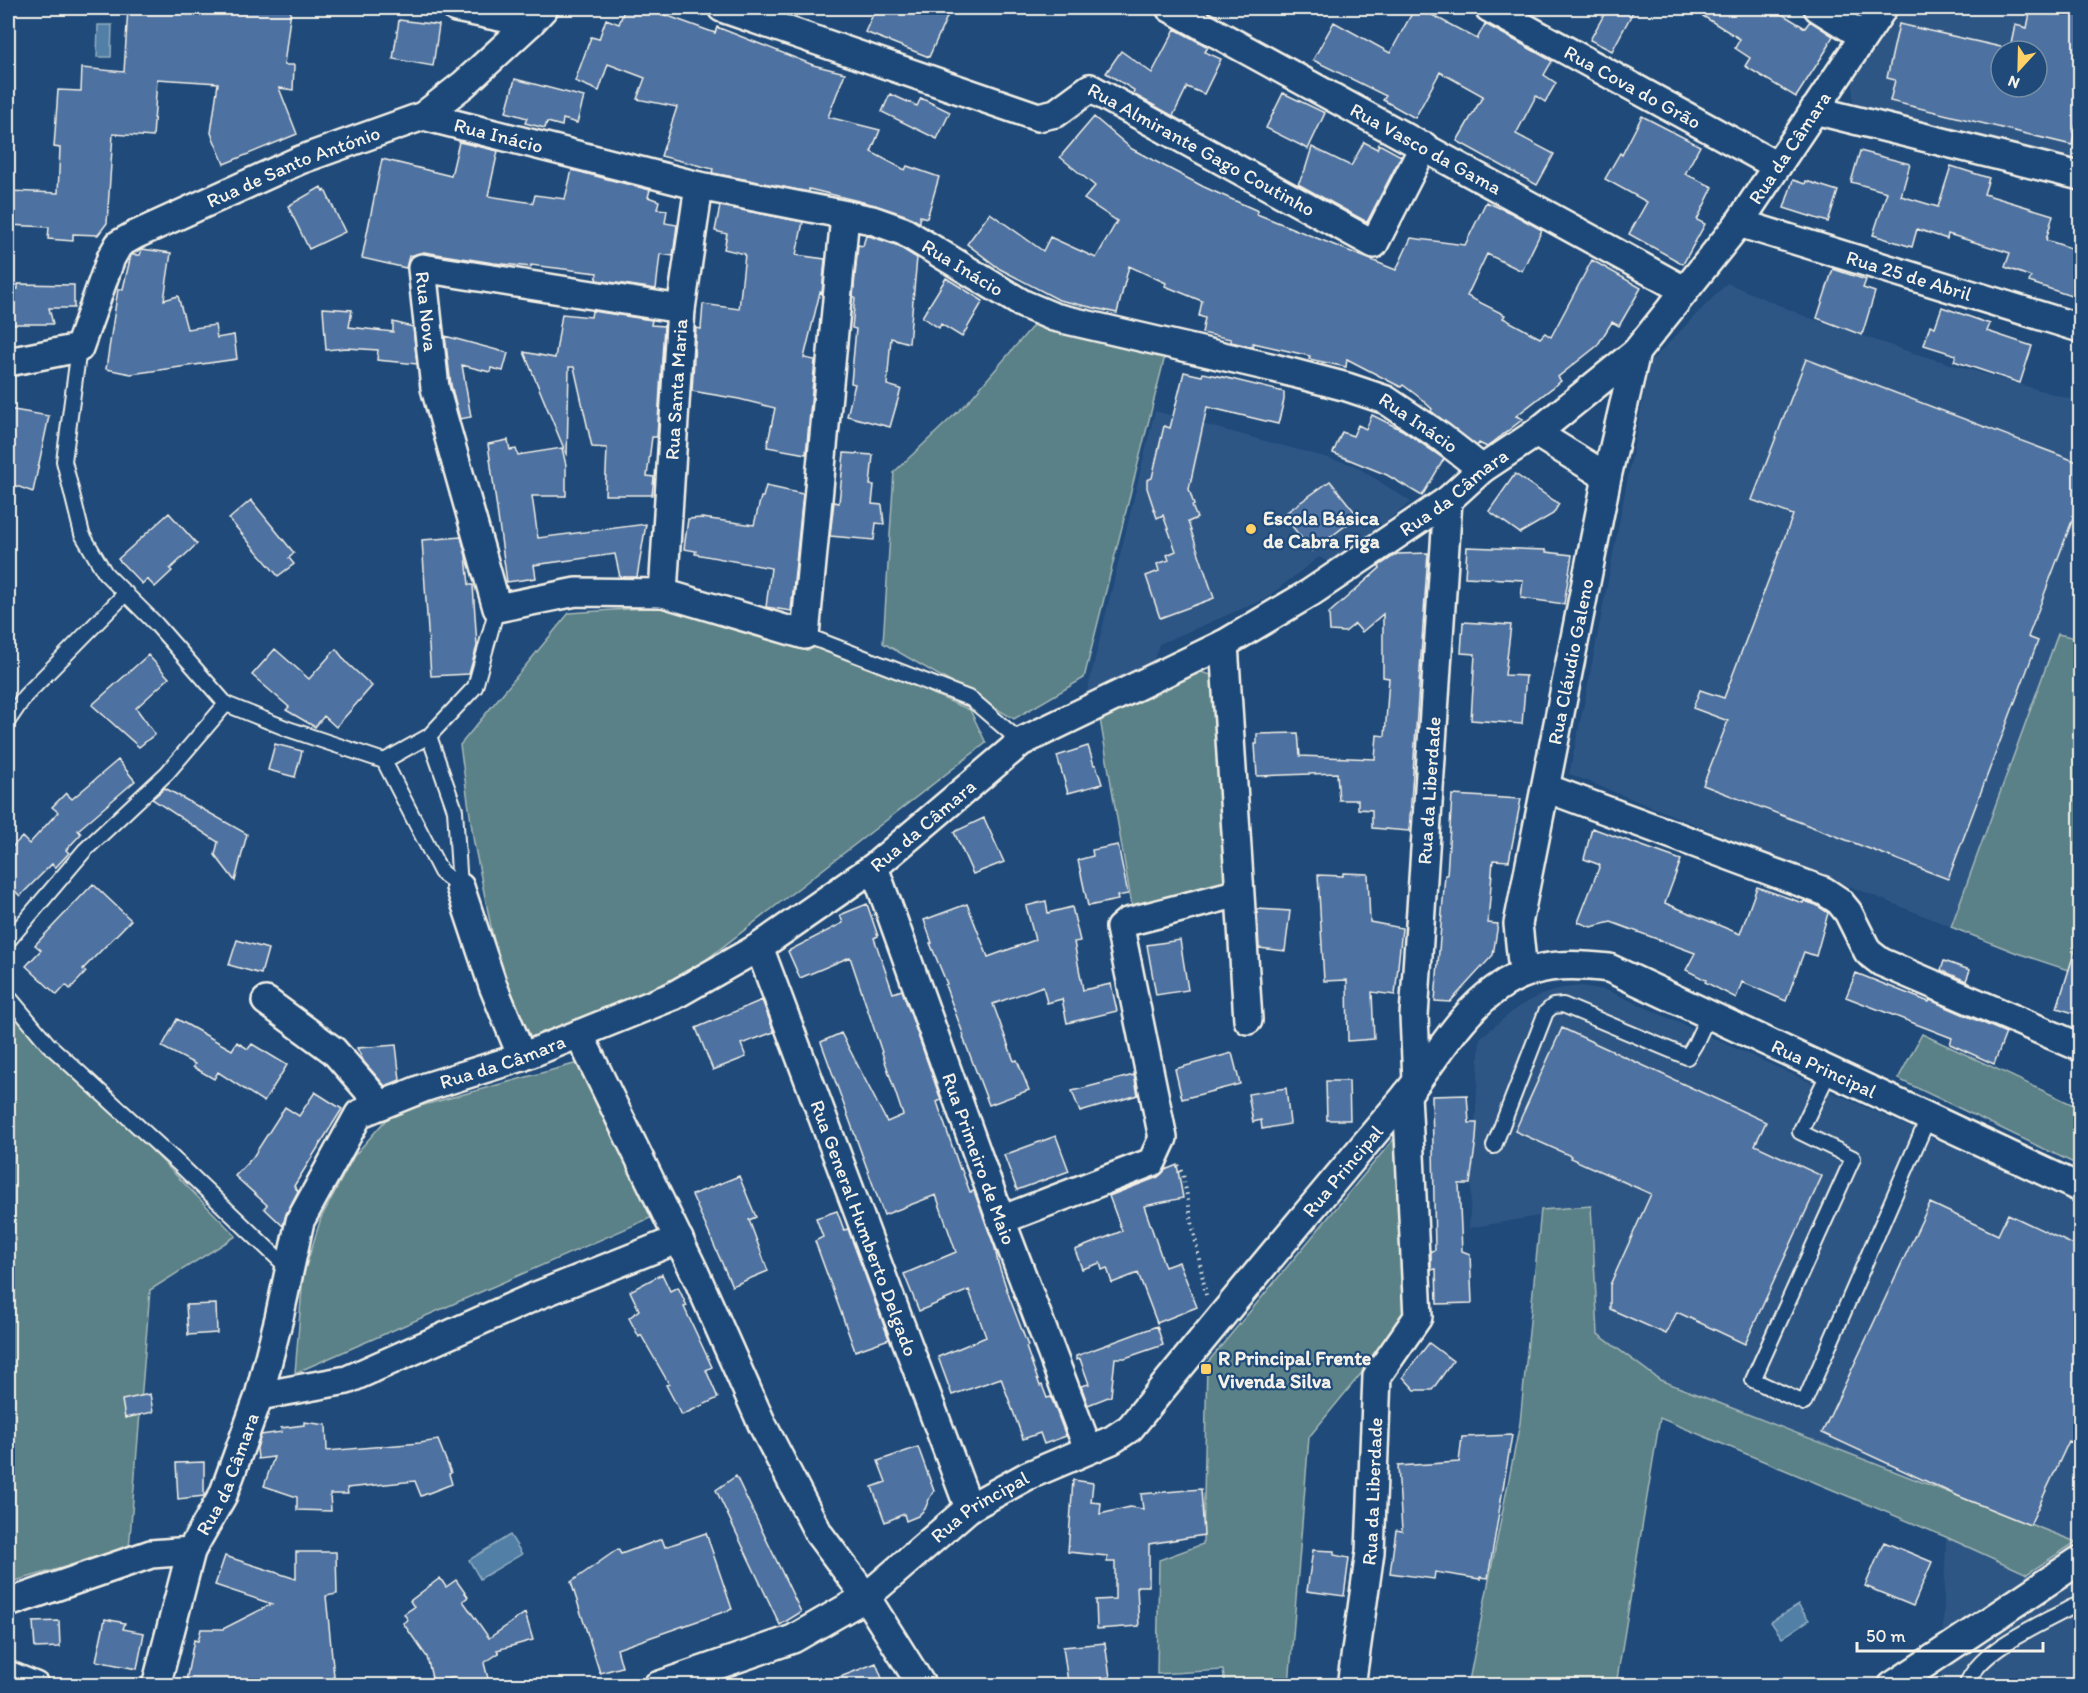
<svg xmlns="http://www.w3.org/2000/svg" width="2088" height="1693" viewBox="0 0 2088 1693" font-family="Itim,sans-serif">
  <rect width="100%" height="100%" fill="#1f4a7a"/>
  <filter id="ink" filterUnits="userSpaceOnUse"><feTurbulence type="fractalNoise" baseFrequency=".0167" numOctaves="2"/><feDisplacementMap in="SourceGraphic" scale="12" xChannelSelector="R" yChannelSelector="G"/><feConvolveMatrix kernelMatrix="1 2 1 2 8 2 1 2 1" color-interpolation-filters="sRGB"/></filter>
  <g filter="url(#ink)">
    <path fill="#2d5685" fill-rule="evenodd" d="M1904,8H2080V163L1858,108L1853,101V81ZM2001,51H2037V87H2001Z
      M1727,283L1807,317L1910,352L2080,402V639L2059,634L2017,953L1569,774L1586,695L1650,362Z
      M1155,411L1354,465L1411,502L1332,564L1319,557L1265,599L1159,644L1154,661L1087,692Z
      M1582,986L1609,991L2035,1184L2080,1207V1685H1941L1946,1537L1659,1417L1598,1334L1591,1207L1469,1228L1480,1038L1518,1007L1538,996L1563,988Z"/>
    <path fill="#5a8187" stroke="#a7b9b8" stroke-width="1.5" d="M1036,322L1165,356L1084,678L1014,719L883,643L894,472L967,403Z
      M672,606L820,645L970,710L986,743L676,983L533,1042L500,971L474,843L460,745L569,613Z
      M2058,634L2080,639V974L2017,953L1951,927Z
      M1197,671L1219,677L1229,871L1222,887L1133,912L1100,719Z
      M8,1004L236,1236L150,1290L129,1549L8,1583Z
      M1922,1034L2080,1108V1166L1898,1079Z
      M578,1063L655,1216L295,1373L303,1276L321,1218L354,1156L391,1114Z
      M1397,1135L1406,1319L1309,1437L1289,1685H1225L1223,1670L1157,1674L1159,1560L1203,1544L1207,1363Z
      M1591,1206L1598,1334L1660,1380L2076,1542L2027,1574L1946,1537L1660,1418L1616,1685L1468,1686L1520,1423L1541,1210Z"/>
    <path fill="#517fa6" stroke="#92adc0" stroke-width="1.5" d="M98,25H112L111,57H97Z
      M510,1535L522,1554L480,1579L469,1560Z
      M1798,1605L1809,1620L1782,1638L1771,1622Z"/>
    <path fill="#4e71a0" stroke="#f4f1e8" stroke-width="1.5" fill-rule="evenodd" d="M128,8L291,9L284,65H294L293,90L279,88L297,134L224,164L211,133L218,83L157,79L153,137L113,134L107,223L98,235L73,234V241L48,239L49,227L8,225L9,191L58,193L60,148L54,147L58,90L81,91L82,68L124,72Z
      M625,8H646L715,33L717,27L813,65L845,73L828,117L880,130L871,152L905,170L907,166L939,177L927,218L920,216V223L908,216L875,205L809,189V192L712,173L713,169L661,156L677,107L637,99L645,78L608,64L599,91L575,81L591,37L599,39L606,19L619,24Z
      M876,8H951L929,57L865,32Z
      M1415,8H1419L1477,39L1485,24L1552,61L1544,75L1556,83L1545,102L1536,96L1516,134L1554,154L1537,185L1457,141L1483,96L1440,72L1415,118L1383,100L1386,96L1313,60L1334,22L1390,53Z
      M1611,8H1635L1612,51L1590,40L1605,13Z
      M1690,8H1772L1805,28L1810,21L1833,36L1829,43L1830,44L1796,97L1745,66L1750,58L1735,48L1740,39Z
      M2031,8H2080V126L2076,125L2072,145L1890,101L1895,80L1887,78L1899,24L2010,49L2015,25L2027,28ZM2001,51H2037V87H2001Z
      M399,20L439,25L433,66L393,59Z
      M1175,29L1208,47L1205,52L1221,59L1204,94L1187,87L1173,116L1133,94L1134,90L1106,73L1121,51L1152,73Z
      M515,79L584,97L577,123L563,119L562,126L547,122L545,128L525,123L527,118L506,112Z
      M1283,93L1325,113L1308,149L1266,128Z
      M890,94L917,106L921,98L950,112L937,139L882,112Z
      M1642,116L1700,146L1685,174L1713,187L1697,220L1705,224L1683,264L1629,234L1647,202L1605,179L1620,153L1622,155Z
      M1094,117L1132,149L1204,187L1258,211L1257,214L1396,270L1411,238L1465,245L1486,202L1511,213L1542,230L1522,271L1487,254L1467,296L1505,315L1503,318L1540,338L1545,333L1551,337L1592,260L1641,288L1619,326L1612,322L1597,346L1558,377L1561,381L1516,416L1523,419L1487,447L1479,443L1477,446L1431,411L1432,409L1419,397L1403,385L1401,387L1391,382L1347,359L1346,367L1309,359L1310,356L1280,349L1253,343V347L1231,342V339L1202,333L1205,318L1199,316L1202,301L1165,286L1166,283L1129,266L1117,313L1059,300L1000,269L967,244L990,213L1043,251L1050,237L1096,258L1117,221L1084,199L1095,186L1060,157Z
      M459,142L498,151L488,196L533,203L535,195L565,199L572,170L650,190L648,197L659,201L657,209L667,210L665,223L677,225L673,256L660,254L656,289L596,280L597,273L531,265V267L494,263L424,252L409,256L406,268L362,258L382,159L451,176Z
      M1364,142L1377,149L1379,144L1401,156L1367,222L1298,184L1305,170L1312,147L1351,166Z
      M1860,151L1910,164L1901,196L1938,207L1951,166L1989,178L1984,194L2053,215L2046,240L2080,251V299L2029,282L2031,277L2005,267L2010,253L1948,234L1947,239L1917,229L1912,247L1873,235L1887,192L1851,182Z
      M1793,180L1805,184L1806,181L1838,191L1828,222L1784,208Z
      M321,187L323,191L325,190L345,232L309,249L288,206Z
      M720,206L803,222L796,255L825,259L822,293L820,292L804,358L815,360L806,454L767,447L775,408L739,399L692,391L696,328L701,329L703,304L739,309L745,254L724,249L727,234L715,231Z
      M866,235L896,245L917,258L909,343L891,338L887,385L901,389L890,427L847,416L855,384L851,383L856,329L852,328L855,297H853L858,245L863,246Z
      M142,249L171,253L164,300L178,296L187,329L215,325L217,338L234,335L237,359L131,374L106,369L118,289H123L131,255H140Z
      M1833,269L1866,280L1863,288L1875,292L1862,335L1817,318Z
      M946,278L983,301L962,337L941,324L939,328L922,317Z
      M18,284L74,285V308H49L53,324H8V289H18Z
      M1942,307L1990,324L1987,331L2032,346L2020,383L1954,361L1956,355L1924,345L1930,325L1935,327Z
      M323,308L352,310L349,327L393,332V322L413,327L417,364L377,360L378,350L346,348L326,350Z
      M592,311L652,320L651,325L664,326L657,437H652L647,476L654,477L652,495H605L607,448L592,447L574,367H569L567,456L524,352L555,358L562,314L591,317Z
      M445,336L508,353L503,371L491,368L490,372L462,365L471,417L460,419L451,385Z
      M1806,359L2080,463V500L2028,637L2038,641L1948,879L1703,785L1728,721L1693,708L1700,690L1724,698L1793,515L1752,500Z
      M1184,372L1202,376L1203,373L1223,377L1284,392V400L1278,424L1207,407L1189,489L1194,505L1192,506L1197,518L1188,522L1214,598L1160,618L1146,576L1159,571L1157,564L1169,560L1167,555L1176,551L1163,515L1157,518L1147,488V480L1152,478L1164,426L1170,428Z
      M8,409L49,416L33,492L8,483Z
      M1372,415L1402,430L1444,459L1422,496L1387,475L1333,453L1342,432L1353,436L1358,425L1366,429Z
      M508,440L510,450L516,449L518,455L562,448L566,465V496H532L538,538L646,524L637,577H620L615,554L534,565L536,578L507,582L488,444Z
      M844,453L873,455L870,485H874L872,504L882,505L884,524L876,523L874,540L830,536L834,502L839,503Z
      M1515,474L1559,504L1553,514L1520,533L1489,511Z
      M1330,481L1358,516L1312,551L1283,515Z
      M766,486L803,494L791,611L766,607L771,568L695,554L696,551L684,549L688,519L702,518L754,525L761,497H763Z
      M251,500L294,553L289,558L294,564L278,576L229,519Z
      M169,513L197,544L170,569L172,571L155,587L147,579L142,584L118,559Z
      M461,537L466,556L469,585H473L477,646L469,674L431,676L422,540Z
      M1467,547L1546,550V552L1572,555L1564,604L1521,598L1523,580L1465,577Z
      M1428,553L1409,831L1372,828V810L1358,809V800H1339L1337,773L1257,776L1255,744H1257V734L1298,733L1300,756L1375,759L1377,735L1385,736L1389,678L1383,677V614L1362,632L1355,624L1345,632L1330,631L1329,613L1380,568L1379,566L1397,554Z
      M1463,622L1511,625L1505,675L1526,676L1522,724L1471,720L1475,654L1461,653Z
      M275,649L309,679L336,649L347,663L372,686L336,727L324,716L315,727L286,710L289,707L252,675Z
      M148,655L169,678L136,708L155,734L139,747L92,705Z
      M275,744L302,751L295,777L268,770Z
      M1088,746L1094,765H1096L1102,784L1068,793L1057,756Z
      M118,760L135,781L78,830L81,834L66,850L69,853L55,868L52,864L20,896L8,884V851L22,837L29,844L58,812L52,807L66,793L72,799Z
      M165,788L247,834L235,881L215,855L218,842L152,799Z
      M1452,795L1521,799L1509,861L1493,860L1488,923L1498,924L1493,955L1450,1002L1435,1001L1445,875H1447Z
      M984,818L1004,862L973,874L954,832Z
      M1592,828L1681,860L1665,903L1740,934L1757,887L1803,903L1804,901L1816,905L1828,913L1816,956L1804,952L1786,1001L1742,982L1736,998L1705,982L1706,980L1686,970L1695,953L1611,922L1591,927L1578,922L1600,865L1584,859Z
      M1118,845L1128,894L1117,896L1118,900L1088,906L1078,860L1093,856L1092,850Z
      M1343,873L1368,874L1370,922L1402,928L1395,995L1372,992L1374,1039L1348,1041L1347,980L1324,981L1318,875L1343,876Z
      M93,884L131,920L83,969L86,972L70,989L66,985L57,995L26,966L41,950L35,945Z
      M1046,901L1048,913L1072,907L1080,941L1074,942L1083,990L1111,984L1117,1011L1067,1023L1062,999L1047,1003L1043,986L993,1004L1014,1061L1017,1060L1029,1090L989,1105L963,1037L964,1036L945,985L947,984L930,943H932L924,920L967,904L988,957L1035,940L1026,906Z
      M867,904L878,936L874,938L893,993L902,990L941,1100L937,1102L960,1169L961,1168L970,1192L974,1191L995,1248L998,1263L1010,1299L1028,1346L1026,1347L1040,1386L1042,1385L1047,1398L1051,1397L1066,1436L1044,1444L1040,1433L1023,1439L1001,1378L952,1395L938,1357L986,1337L969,1290L919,1311L904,1274L956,1252L936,1195L884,1215L821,1042L841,1033L887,1122L903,1115L850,957L800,978L788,951L843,923L840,915Z
      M1257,909L1290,911L1285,951L1259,948Z
      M237,940L268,949L261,974L229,965Z
      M1180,940L1188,990L1156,995L1147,945Z
      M2076,947L2080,948V1015L2057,1008Z
      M1944,961L1970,970L1966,981L1941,970Z
      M1856,973L1929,1002L1930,1000L2006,1033L1994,1064L1950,1044L1952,1038L1846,997Z
      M762,1000L774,1032L741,1044L746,1057L713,1070L696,1028Z
      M177,1019L232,1050L237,1042L248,1049L252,1044L287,1065L264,1102L218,1072L214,1079L193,1067L195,1064L162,1047Z
      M1562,1028L1766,1122L1755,1145L1822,1176L1745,1344L1677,1312L1666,1334L1610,1309V1285L1651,1194L1570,1158L1571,1156L1515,1131Z
      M396,1045L400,1080L385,1086L364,1062L357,1048Z
      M1232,1053L1240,1084L1182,1099L1175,1069Z
      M1134,1075L1138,1095L1080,1112L1072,1091Z
      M1326,1081H1349L1350,1120H1327Z
      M1286,1088L1290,1124L1262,1129L1261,1120L1253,1122L1248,1094Z
      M315,1092L342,1109L294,1186L298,1191L286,1214L283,1226L264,1208L267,1205L235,1176L253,1157L285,1107L299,1116Z
      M1467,1095L1469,1123H1477L1476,1139L1470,1184H1459L1462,1251L1470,1254L1472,1303L1437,1304L1436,1269L1431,1270V1251L1435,1250L1432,1096Z
      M1056,1136L1069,1171L1017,1190L1004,1155Z
      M1177,1165L1183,1198L1144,1206L1165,1267L1179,1262L1197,1307L1157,1323L1138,1273L1112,1283L1107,1268L1102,1270L1100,1263L1082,1269L1075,1250L1122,1231L1109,1196L1158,1177L1165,1170Z
      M739,1176L756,1217L749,1220L768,1271L732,1286L692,1195Z
      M1930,1203L1998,1235L2008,1214L2080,1248V1446L2069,1441L2030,1525L1958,1496L1822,1433Z
      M837,1211L844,1230L848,1229L889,1339L855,1351L815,1241L823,1237L816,1218Z
      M662,1274L670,1291L678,1287L687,1306L684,1307L712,1367L706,1370L718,1398L682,1415L666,1385L669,1384L641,1335L639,1337L629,1318L639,1310L630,1291Z
      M216,1304L217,1333L188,1335L186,1305Z
      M1157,1326L1163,1345L1125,1358H1115L1111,1396L1088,1405L1081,1386L1089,1384L1080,1359L1076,1360V1356Z
      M1429,1343L1453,1361L1432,1390H1415L1403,1377Z
      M150,1394L153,1412L125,1418L122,1400Z
      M304,1422L326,1425L327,1451L420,1443L438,1440L451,1473L449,1474L452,1484L421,1496L415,1481L347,1488L348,1494H330L331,1511L297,1510V1497L264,1486L274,1457L258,1459L257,1448L261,1435L282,1432L281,1428L304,1425Z
      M1512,1435L1488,1578L1480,1577V1579L1435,1572L1434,1579L1390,1573L1396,1530L1402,1531L1398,1466L1459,1462L1462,1437Z
      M918,1447L934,1491L930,1497L925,1509L918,1516L906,1521L904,1514L885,1522L872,1487L886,1482L878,1461Z
      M204,1462V1496L178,1499L176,1463Z
      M736,1476L801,1612L780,1625L716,1490Z
      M1073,1480L1093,1483L1091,1502L1101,1503L1100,1514L1130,1507L1143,1509L1141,1494L1201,1489L1204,1535L1149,1544V1586H1137L1139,1626L1097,1629L1096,1600L1115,1599V1562H1107V1556L1068,1552Z
      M706,1533L732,1609L617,1649L622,1667L600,1673L571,1582L618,1549L621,1554L662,1539L665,1547Z
      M1884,1542L1932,1562L1913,1606L1865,1586Z
      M1313,1550L1334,1551V1555L1349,1558L1344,1596L1307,1591Z
      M296,1552H336L337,1594L326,1596L335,1686H185L194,1640L198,1641L201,1629H223L272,1604L215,1585L225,1556L296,1579Z
      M440,1578L446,1587L456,1580L468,1597L463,1601L489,1638L525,1613L533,1640L497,1650L499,1653L484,1663L490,1686H458L456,1677L433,1682L427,1657L403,1623L408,1620L404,1614L414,1607L410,1601Z
      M105,1619L125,1623L123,1629L144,1633L137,1669L96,1661Z
      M59,1621L60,1647L35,1648L33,1622Z
      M1105,1643L1110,1677L1068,1682L1063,1647Z
      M876,1663L885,1686H822V1684Z"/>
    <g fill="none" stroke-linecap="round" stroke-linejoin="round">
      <g stroke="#f4f1e8" stroke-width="18">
        <path id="service" d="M79,348L64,461L82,534L105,573L156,624L226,704L288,729L384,761L429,736L475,687L497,608
          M805,635L971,699L1021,742
          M8,721L25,696L126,593
          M429,736L455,810L460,887
          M384,761L441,872L460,887
          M8,941L85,850L167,773L226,704
          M8,996L48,1044L178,1163L290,1270
          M1829,1072L1800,1132L1853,1158L1753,1380L1804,1403L1929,1116
          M1494,1146L1546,1012L1553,1006L1563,1005L1687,1057L1695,1044L1708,1016
          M1966,1686C1979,1649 2038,1626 2070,1608L2080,1604"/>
      </g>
      <g stroke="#f4f1e8" stroke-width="32">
        <g id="minor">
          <path d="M456,8L530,23"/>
          <path id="s1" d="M722,8L1038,117L1056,113L1090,88L1374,244L1424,146"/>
          <path id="s2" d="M1170,8L1684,290"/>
          <path id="s3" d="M1489,8L1777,166"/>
          <path d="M1818,8L1863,36"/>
          <path d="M1814,110L2080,176"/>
          <path id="s4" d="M423,116L699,186L872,220L903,231L1023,304L1054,317L1274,368L1347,387L1386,400L1441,437L1482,469"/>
          <path id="s5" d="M1739,223L2080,328"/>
          <path id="s6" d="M681,309L422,268L435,388L497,608L576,592L663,593L805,635L845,216"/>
          <path id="s7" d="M8,362L79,348L111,258L119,244L135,235L300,160L423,116L464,84L530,23L544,8"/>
          <path d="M1536,433L1607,477"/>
          <path id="s8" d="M663,593L681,309L699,186"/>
          <path d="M1224,644L1248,1020"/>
          <path d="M1546,788L1824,891L1839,901L1848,912L1868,952L1881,962L2080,1047"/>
          <path id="s9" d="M874,867L1001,1220L1088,1449"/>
          <path d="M460,887L493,986L522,1057"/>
          <path id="s10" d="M759,947L969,1508"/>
          <path id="s11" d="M1523,972L1518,924L1607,477L1636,352"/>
          <path d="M266,1001L334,1051L381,1105"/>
          <path d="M579,1034L695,1273L762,1424L819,1534L866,1597L922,1686"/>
          <path id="s12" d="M1417,1081L1414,1016L1448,500"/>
          <path d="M1001,1220L1152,1162L1163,1138L1120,928L1127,922L1239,893"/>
          <path d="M259,1396L347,1380L536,1296L679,1239"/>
          <path d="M8,1603L151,1554L191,1551"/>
          <path d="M8,1675L35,1686"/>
          <path id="s13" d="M156,1686L191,1551L223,1495L259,1396L279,1318L300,1221L359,1114L426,1087L522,1057L673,996L759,947L874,867L1021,742L1224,644L1310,593L1448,500L1482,469L1536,433L1636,352L1739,223L1883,8"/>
          <path id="s14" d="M657,1686L793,1639L866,1597L969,1508L1027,1476L1112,1440L1130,1428C1220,1317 1311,1208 1403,1099C1433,1064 1458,1015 1496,989C1532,963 1567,963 1609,968L2080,1188"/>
          <path id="s15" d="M1351,1686L1370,1552L1377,1376L1418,1317L1407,1094"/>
          <path d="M1892,1686L2080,1560"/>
        </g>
      </g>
      <path stroke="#f4f1e8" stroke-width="4" stroke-dasharray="1.5 4.5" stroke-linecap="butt" d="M1178,1165L1183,1175L1206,1295"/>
      <use href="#service" stroke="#1f4a7a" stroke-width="14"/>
      <use href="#minor" stroke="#1f4a7a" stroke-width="27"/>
    </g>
  </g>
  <g fill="#ffd166" stroke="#1f4a7a" stroke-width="2">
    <circle cx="1251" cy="529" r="6"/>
    <rect x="1200" y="1363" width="12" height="12" rx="3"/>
  </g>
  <g text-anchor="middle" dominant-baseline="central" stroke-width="4.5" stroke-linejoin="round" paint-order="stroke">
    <g font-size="20" fill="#f4f1e8" stroke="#1f4a7a">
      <text stroke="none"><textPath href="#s3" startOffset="164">Rua Cova do Grão</textPath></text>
      <text stroke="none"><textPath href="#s4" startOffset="78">Rua Inácio</textPath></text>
      <text stroke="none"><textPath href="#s13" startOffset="2366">Rua da Câmara</textPath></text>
      <text stroke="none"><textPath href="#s2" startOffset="292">Rua Vasco da Gama</textPath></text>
      <text stroke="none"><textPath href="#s1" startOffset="522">Rua Almirante Gago Coutinho</textPath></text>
      <text stroke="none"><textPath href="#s7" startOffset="375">Rua de Santo António</textPath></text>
      <text stroke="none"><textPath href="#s4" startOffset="564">Rua Inácio</textPath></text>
      <text stroke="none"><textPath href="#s5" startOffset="178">Rua 25 de Abril</textPath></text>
      <text stroke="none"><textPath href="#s6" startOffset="306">Rua Nova</textPath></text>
      <text stroke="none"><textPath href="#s8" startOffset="204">Rua Santa Maria</textPath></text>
      <text stroke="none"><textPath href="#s4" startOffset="1050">Rua Inácio</textPath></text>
      <text stroke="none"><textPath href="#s13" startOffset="1880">Rua da Câmara</textPath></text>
      <text stroke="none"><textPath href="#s11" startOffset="316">Rua Cláudio Galeno</textPath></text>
      <text stroke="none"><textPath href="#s12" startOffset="291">Rua da Liberdade</textPath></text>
      <text stroke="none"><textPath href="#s13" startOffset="1250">Rua da Câmara</textPath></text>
      <text stroke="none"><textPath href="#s13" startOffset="764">Rua da Câmara</textPath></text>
      <text stroke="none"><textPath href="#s14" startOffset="1472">Rua Principal</textPath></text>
      <text stroke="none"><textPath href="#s9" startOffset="310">Rua Primeiro de Maio</textPath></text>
      <text stroke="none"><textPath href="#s14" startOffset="878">Rua Principal</textPath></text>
      <text stroke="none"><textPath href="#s10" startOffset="300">Rua General Humberto Delgado</textPath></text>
      <text stroke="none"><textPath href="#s13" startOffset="225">Rua da Câmara</textPath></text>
      <text stroke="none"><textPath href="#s15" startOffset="196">Rua da Liberdade</textPath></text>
      <text stroke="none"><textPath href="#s14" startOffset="374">Rua Principal</textPath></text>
    </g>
    <g font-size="20" font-weight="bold" fill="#f4f1e8" stroke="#1f4a7a" text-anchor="start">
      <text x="1263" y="518">Escola Básica<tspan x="1263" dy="23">de Cabra Figa</tspan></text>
      <text x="1218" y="1358">R Principal Frente<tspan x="1218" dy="23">Vivenda Silva</tspan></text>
    </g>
  </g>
  <rect width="2088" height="1693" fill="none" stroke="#1f4a7a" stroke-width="30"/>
  <rect x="15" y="15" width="2058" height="1663" fill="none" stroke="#f4f1e8" stroke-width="2" filter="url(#ink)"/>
  <g transform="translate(2019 69) rotate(202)"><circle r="28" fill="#1f4a7a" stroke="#748da6" stroke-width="1.5"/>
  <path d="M0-4.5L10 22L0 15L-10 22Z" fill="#ffd166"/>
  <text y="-9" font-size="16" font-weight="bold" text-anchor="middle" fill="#f4f1e8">N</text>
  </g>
  <path d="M1857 1642v9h186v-9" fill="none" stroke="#f4f1e8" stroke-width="3"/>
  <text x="1866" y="1642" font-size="18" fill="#f4f1e8" stroke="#1f4a7a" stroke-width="4.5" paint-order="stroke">50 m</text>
</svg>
